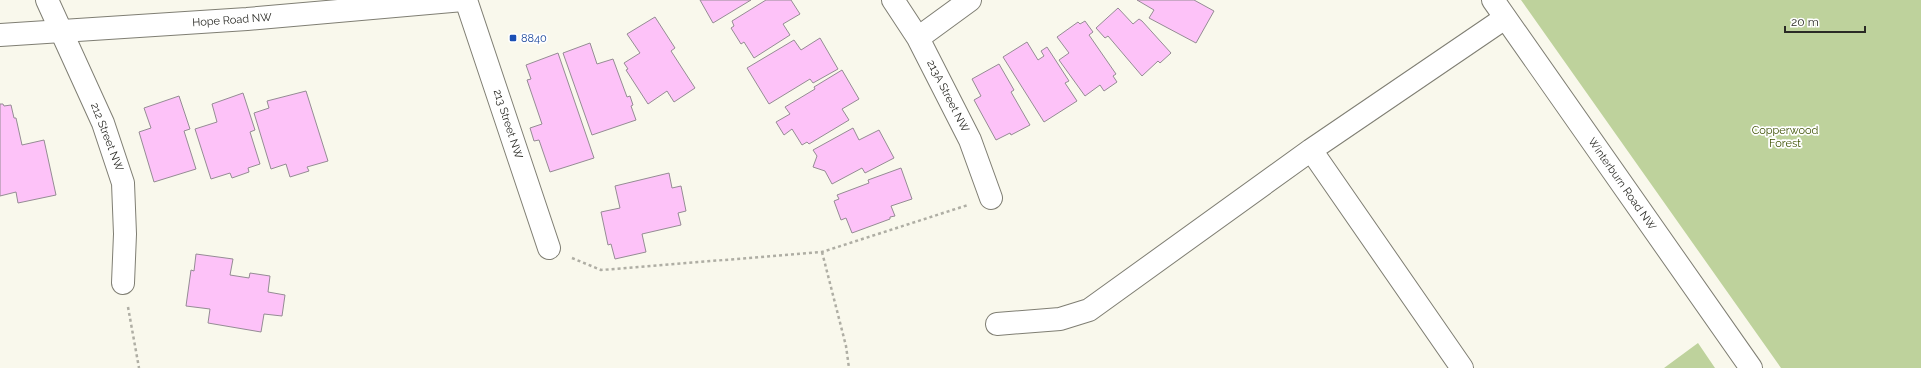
<svg xmlns="http://www.w3.org/2000/svg" width="1921" height="368" viewBox="0 0 1921 368" font-family="Raleway,sans-serif">
  <rect width="100%" height="100%" fill="#f9f8ec"/>
  <path fill="#bed29c" d="M1521,0H1921V368H1781Z
    M1698,343L1715,368H1664Z"/>
  <path fill="#fdc2f8" stroke="#958c94" d="M700,0H751L713,23Z
    M766,0H791L800,14L783,24L790,35L754,58L744,42L741,44L731,28L734,26L732,21Z
    M1137,0H1194L1214,11L1196,43L1149,18L1154,10Z
    M1118,8L1133,24L1139,19L1142,21L1171,53L1160,63L1158,61L1142,76L1108,36L1105,38L1096,28Z
    M655,17L675,48L671,51L695,88L674,102L667,91L648,104L626,70L628,69L624,63L640,53L627,34Z
    M1085,21L1093,32L1089,35L1116,74L1113,76L1117,82L1104,91L1100,85L1085,96L1059,60L1069,53L1057,37L1078,22L1080,24Z
    M820,38L838,69L813,83L810,79L769,104L747,68L794,40L801,50Z
    M1027,42L1038,60L1044,56L1041,51L1047,47L1069,81L1065,83L1077,101L1044,122L1003,57Z
    M590,43L597,64L613,59L627,97L630,96L633,105L631,106L636,120L592,135L563,53Z
    M558,53L594,158L550,172L539,140L534,141L530,128L542,124L527,80L531,79L526,65Z
    M999,64L1014,90L1011,92L1030,125L1011,135L1010,133L996,140L974,100L981,96L972,79Z
    M842,70L859,99L842,109L849,120L809,144L807,142L802,145L792,129L784,135L776,122L790,114L785,107L815,89L814,87Z
    M306,91L328,161L307,167L309,171L290,177L286,164L271,169L254,113L269,108L267,101Z
    M243,93L255,130L250,132L260,164L248,168L249,172L232,178L230,173L211,179L195,129L217,122L212,104Z
    M179,96L190,129L184,131L196,169L154,182L139,132L151,128L144,108Z
    M0,104H3L4,106L11,105L14,118H16L22,145L44,140L56,195L18,203L16,192L0,196Z
    M853,128L859,140L879,130L894,158L865,173L862,168L832,184L825,171L813,167L817,156L813,150Z
    M901,168L912,199L891,206L895,216L890,217V219L852,233L846,218L841,220L834,201L839,199L837,195L869,183L868,180Z
    M669,173L672,188L681,186L686,211L678,213L681,225L642,234L646,252L615,259L611,244L608,245L601,212L620,208L615,186Z
    M196,254L233,259L230,275L249,278L250,273L270,276L268,292L285,295L282,316L264,314L261,332L208,323L210,309L186,306L191,270L194,271Z"/>
  <g fill="none" stroke-linecap="round" stroke-linejoin="round">
    <g stroke="#7f7e73" stroke-width="24">
      <path id="street" d="M47,0L103,123L123,183L125,234L123,283
        M466,0L549,248
        M893,0L918,38L970,140L991,198
        M918,38L970,0
        M1311,150L1462,368
        M997,324L1060,319L1089,310L1311,150L1505,18"/>
    </g>
    <g stroke="#7f7e73" stroke-width="24">
      <path id="secondary" d="M1493,0L1751,368
        M0,35L247,19L463,0"/>
    </g>
    <path stroke="#afaea4" stroke-width="2.5" stroke-dasharray="3 3" stroke-linecap="butt" d="M822,252L846,346L849,368
      M572,258L601,270L822,252L968,205
      M128,307L139,368"/>
    <use href="#street" stroke="#fff" stroke-width="22"/>
    <use href="#secondary" stroke="#fff" stroke-width="22"/>
  </g>
  <rect fill="#1a4fb4" stroke="#fff" stroke-width="1.5" x="509" y="34" width="8" height="8" rx="2"/>
  <g text-anchor="middle" dominant-baseline="central" stroke-width="3.5" stroke-linejoin="round" paint-order="stroke">
    <g font-size="11" fill="#2a2a25" stroke="#fff">
      <text transform="translate(232 20) rotate(-4)">Hope Road NW</text>
      <text transform="translate(948 96) rotate(63)">213A Street NW</text>
      <text transform="translate(508 124) rotate(72)">213 Street NW</text>
      <text transform="translate(107 137) rotate(69)">212 Street NW</text>
      <text transform="translate(1622 184) rotate(55)">Winterburn Road NW</text>
    </g>
    <g font-size="11" fill="#164399" stroke="#fff" text-anchor="start">
      <text x="521" y="38">8840</text>
    </g>
    <g font-size="11" fill="#3c5000" stroke="#fff">
      <text x="1785" y="130">Copperwood<tspan x="1785" dy="13">Forest</tspan></text>
    </g>
  </g>
  <path d="M1785 26v6h80v-6" fill="none" stroke="#2a2a25" stroke-width="2"/>
  <text x="1791" y="26" font-size="12" fill="#2a2a25" stroke="#ffffff" stroke-width="3" paint-order="stroke">20 m</text>
</svg>
